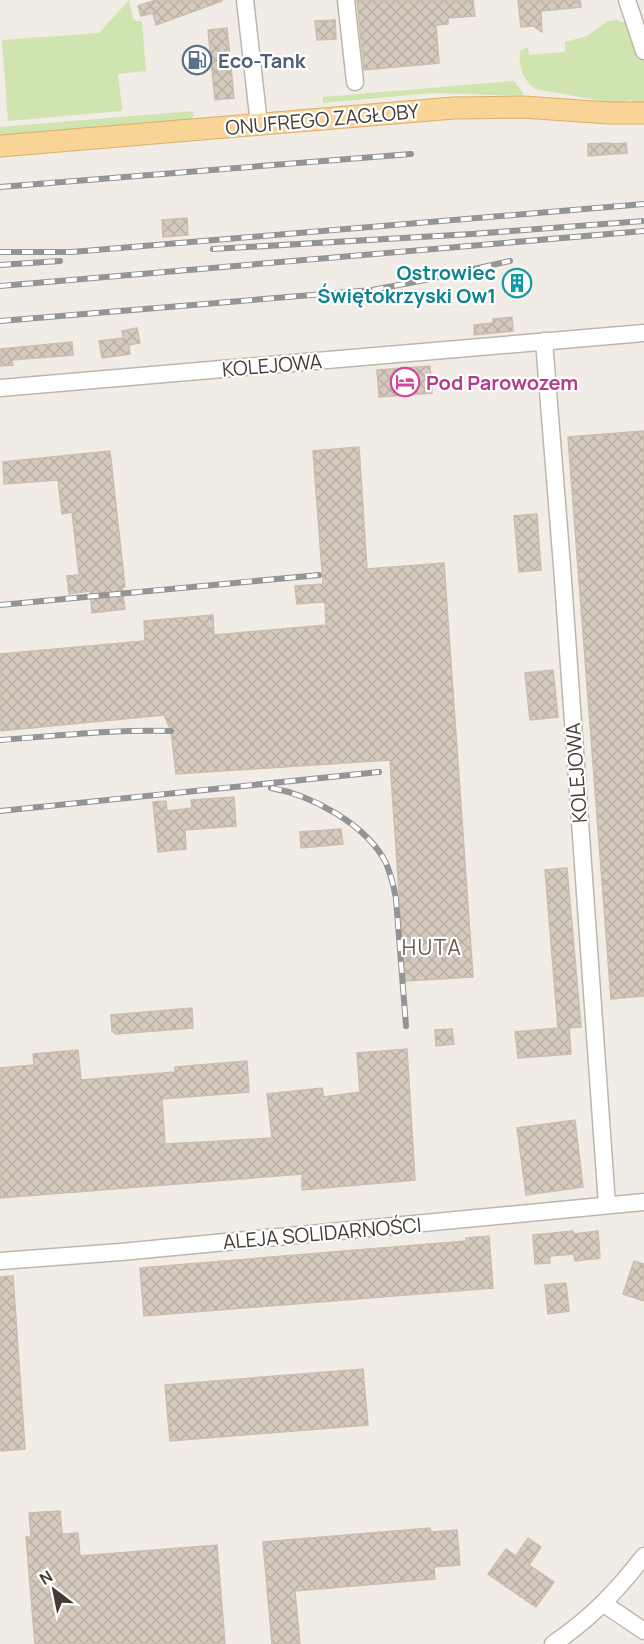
<svg xmlns="http://www.w3.org/2000/svg" width="644" height="1644" viewBox="0 0 644 1644" font-family="Manrope,sans-serif">
  <defs>
    <pattern id="building-cross-hatch" width="8" height="8" patternUnits="userSpaceOnUse" patternTransform="scale(1.5)"><rect width="8" height="8" fill="#d5cabe"/><path d="M0 0l8 8M0 8l8-8" fill="none" stroke="#b8aea4"/></pattern>
  </defs>
  <rect width="100%" height="100%" fill="#f1ece5"/>
  <path fill="#d0e4af" d="M129,0L133,19L136,21H142L146,71L118,74L122,108L121,111L8,121L2,40L99,33Z
    M616,20L629,24L644,51V106L631,114L632,100L618,103L608,102L535,89C523,80 518,66 520,51L528,47L529,55L565,52V42L587,36L608,21Z
    M514,81L523,93L522,96L432,93L323,103V97Z
    M193,111L194,116L190,120L0,136V127Z"/>
  <path fill="url(#building-cross-hatch)" stroke="#ccbeae" stroke-width="1.5" d="M156,0H222V1L156,25L153,13L141,16L138,6Z
    M357,0H473L475,16L448,18V24L436,25L439,63L364,70Z
    M518,0H580L581,7L541,11L542,32L533,26L521,27Z
    M335,20L336,39L317,40L315,21Z
    M227,28L234,98L215,100L208,30Z
    M611,143V144L626,143L627,153L588,156V144Z
    M187,218L188,235L163,237L162,220Z
    M526,277V288L508,289V278Z
    M512,317L513,331L474,335V325L493,323V319Z
    M137,328L140,343L129,345L130,354L102,358L99,341L123,338L122,331Z
    M72,342L73,355L12,360L13,365L0,366V349Z
    M430,366L432,393L379,397L377,370Z
    M644,431V996L611,999L568,437Z
    M359,447L367,569L444,563L473,977L405,981L390,760L176,774L171,731L164,715L0,731V654L145,641L144,621L213,615L214,635L326,625L325,602L297,604L295,586L323,584L313,451Z
    M110,451L125,587L122,588L125,609L92,613L90,591L69,594L67,576L79,575L72,512L62,514L58,480L4,484L3,462Z
    M537,514L541,570L519,572L514,516Z
    M553,670L558,717L530,720L525,673Z
    M234,797L236,826L185,830L186,849L158,852L153,802L166,801L167,811L192,808L191,800Z
    M341,829L343,844L301,848L300,832Z
    M567,868L581,1027L569,1028L571,1054L518,1058L515,1032L558,1028L545,870Z
    M192,1008L193,1028L116,1034L112,1031L111,1015Z
    M452,1029L454,1044L436,1046L435,1030Z
    M407,1049L415,1180L302,1190V1174L0,1198V1068L34,1065L33,1054L78,1050L81,1080L175,1072V1067L247,1061L249,1092L162,1099L165,1144L272,1138L267,1094L322,1088L324,1097L360,1092L357,1053Z
    M575,1120L583,1187L526,1195L517,1128Z
    M573,1231L574,1234L598,1231L600,1258L575,1261L574,1254L550,1256V1263L535,1264L533,1235Z
    M489,1236L493,1288L144,1316L140,1268L466,1241V1238Z
    M634,1261L644,1264V1301L623,1294Z
    M13,1276L25,1449L0,1451V1277Z
    M566,1283L569,1311L548,1314L545,1285Z
    M363,1369L368,1425L170,1441L165,1385Z
    M60,1511L62,1534L78,1533L80,1556L217,1545L225,1644H35L26,1537H31L29,1513Z
    M430,1528L431,1532L457,1530L460,1565L434,1567L435,1579L295,1591L300,1644H272L263,1542Z
    M528,1538L541,1547L529,1565L554,1582L536,1607L488,1574L506,1549L516,1556Z"/>
  <g fill="none" stroke-linecap="round" stroke-linejoin="round">
    <g stroke="#bfb6ab" stroke-width="19">
      <path id="minor" d="M245,0L259,124
        M346,0L355,82
        M627,0L644,51
        M544,341L562,566L607,1205
        M0,388L644,333
        M0,1261L121,1252L644,1202
        M604,1604L644,1631
        M553,1644C590,1619 617,1591 644,1556"/>
    </g>
    <g stroke="#dcb068" stroke-width="23">
      <path id="major" d="M0,146L454,108L523,107L609,113H644"/>
    </g>
    <use href="#minor" stroke="#fff" stroke-width="16"/>
    <use href="#major" stroke="#f8d597" stroke-width="21"/>
    <g stroke="#949494" stroke-width="6">
      <path id="rail" d="M0,187L411,154
        M213,249L472,234L644,221
        M0,252H72L644,204
        M0,265L60,261
        M0,286L644,231
        M0,321L372,290L425,280L510,261
        M0,605L319,575
        M0,740C57,736 114,729 171,731
        M271,788C312,795 367,825 386,863C391,875 394,887 396,899L406,1026
        M0,811L379,772"/>
    </g>
    <use href="#rail" stroke="#fff" stroke-width="4" stroke-dasharray="11" stroke-linecap="butt"/>
  </g>
  <defs>
    <g id="fuel-ring" transform="scale(1.5)"><circle r="9.5" fill="#fff" stroke="#5c6f8a" stroke-width="1.5"/><path d="M-5.5-6h7V0h2V4h1.3V-2.5L3-4.5l.8-.8L6-3V5H2.5V1h-1V6h-7ZM-4.2-4.7v3.2H.2V-4.7Z" fill="#5c6f8a"/></g>
    <g id="building-ring" transform="scale(1.5)"><circle r="9.5" fill="#fff" stroke="#0f9aa8" stroke-width="1.5"/><path d="M-4-6H4V6H1V3H-1V6H-4ZM-2.5-4.3h1.7v1.8h-1.7ZM.8-4.3h1.7v1.8H.8ZM-2.5-1h1.7V.8h-1.7ZM.8-1h1.7V.8H.8Z" fill="#0f9aa8"/></g>
    <g id="hotel-ring" transform="scale(1.5)"><circle r="9.5" fill="#fff" stroke="#d1479c" stroke-width="1.5"/><path d="M-6-4.5h1.5V1H6V5H4.5V3h-9V5H-6ZM-4 0a1.8 1.8 0 1 1 3.6 0ZM.5 0V-2.5h3Q6-2.5 6 0Z" fill="#d1479c"/></g>
  </defs>
  <g fill-rule="evenodd">
    <use href="#fuel-ring" x="197" y="60"/>
    <use href="#building-ring" x="517" y="283"/>
    <use href="#hotel-ring" x="405" y="382"/>
  </g>
  <g text-anchor="middle" dominant-baseline="central" stroke-width="4.5" stroke-linejoin="round" paint-order="stroke">
    <g font-size="20" font-weight="bold" fill="#4e5e75" stroke="#fff" text-anchor="start">
      <text x="218" y="60">Eco-Tank</text>
    </g>
    <g font-size="20" fill="#433c35" stroke="#fff">
      <text transform="translate(322 119) rotate(-5)">ONUFREGO ZAGŁOBY</text>
      <text transform="translate(272 365) rotate(-5)">KOLEJOWA</text>
      <text transform="translate(576 773) rotate(-94)">KOLEJOWA</text>
      <text transform="translate(322 1233) rotate(-5)">ALEJA SOLIDARNOŚCI</text>
    </g>
    <g font-size="20" font-weight="bold" fill="#0d838f" stroke="#fff" text-anchor="end">
      <text x="496" y="272">Ostrowiec<tspan x="496" dy="23">Świętokrzyski Ow1</tspan></text>
    </g>
    <g font-size="20" font-weight="bold" fill="#b23c85" stroke="#fff" text-anchor="start">
      <text x="426" y="382">Pod Parowozem</text>
    </g>
    <g font-size="21" letter-spacing="1.5" fill="#65594d" stroke="#fff">
      <text x="432" y="947">HUTA</text>
    </g>
  </g>
  <g transform="translate(54 1590) rotate(328)" stroke="#ffffff" stroke-width="4.5" paint-order="stroke">
  <path d="M0-4.5L10 22L0 15L-10 22Z" fill="#433c35"/>
  <text y="-9" font-size="16" font-weight="bold" text-anchor="middle" fill="#433c35">N</text>
  </g>
</svg>
